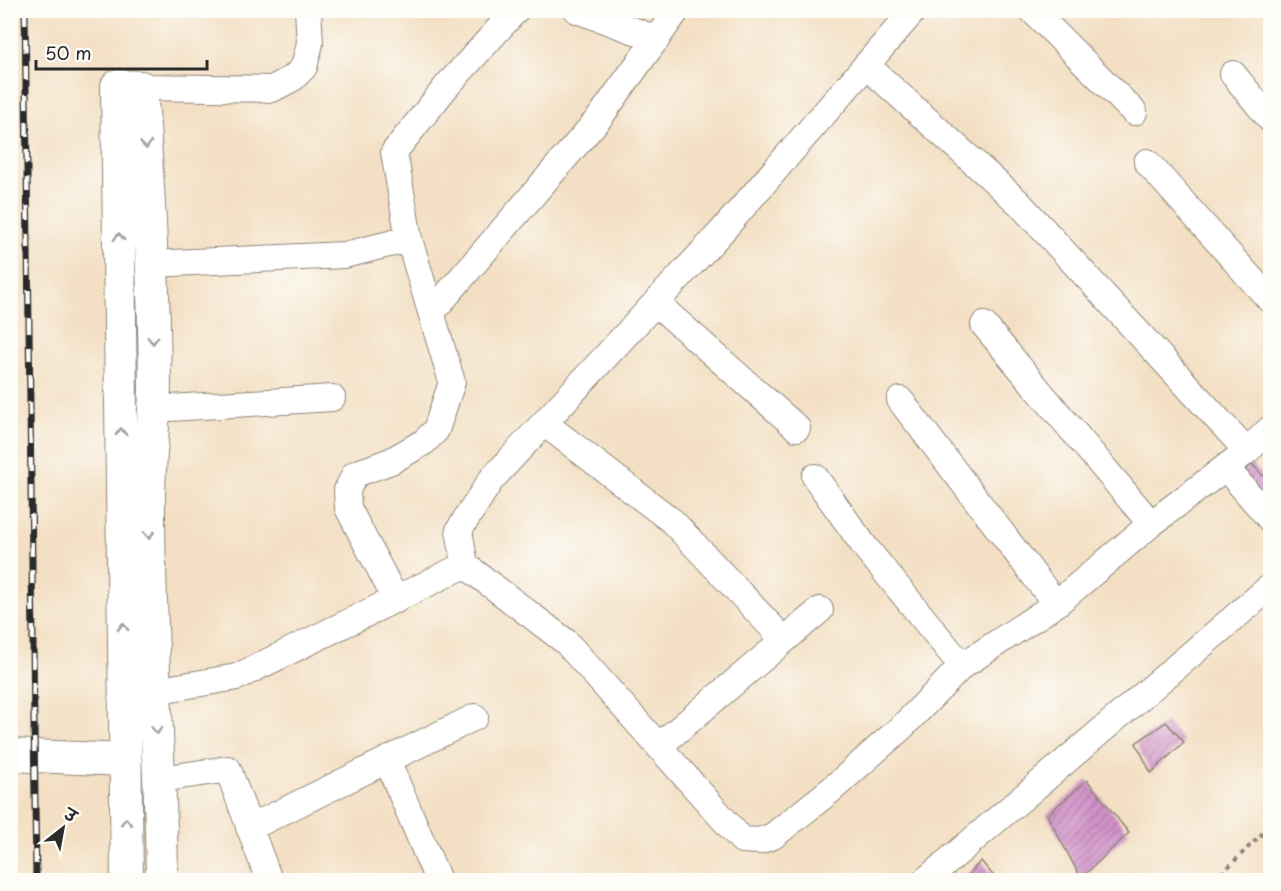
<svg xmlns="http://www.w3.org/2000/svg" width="1281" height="891" viewBox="0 0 1281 891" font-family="'Playpen Sans','Playpen Sans Deva',sans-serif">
  <defs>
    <pattern id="building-hatch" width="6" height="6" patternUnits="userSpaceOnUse" patternTransform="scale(1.5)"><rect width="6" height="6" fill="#d192c9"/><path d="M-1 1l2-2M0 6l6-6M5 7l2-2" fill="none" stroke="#aa77a3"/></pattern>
  </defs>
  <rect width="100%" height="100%" fill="#fdfcf7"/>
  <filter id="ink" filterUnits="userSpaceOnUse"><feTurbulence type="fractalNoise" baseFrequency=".0167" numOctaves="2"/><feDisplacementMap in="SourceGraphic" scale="12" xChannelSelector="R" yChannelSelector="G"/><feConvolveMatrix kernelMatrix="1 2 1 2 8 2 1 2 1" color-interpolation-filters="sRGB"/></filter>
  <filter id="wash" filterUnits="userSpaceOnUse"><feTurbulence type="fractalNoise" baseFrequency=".008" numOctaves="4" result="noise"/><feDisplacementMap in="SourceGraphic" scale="24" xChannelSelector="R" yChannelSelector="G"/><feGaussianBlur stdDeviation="1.35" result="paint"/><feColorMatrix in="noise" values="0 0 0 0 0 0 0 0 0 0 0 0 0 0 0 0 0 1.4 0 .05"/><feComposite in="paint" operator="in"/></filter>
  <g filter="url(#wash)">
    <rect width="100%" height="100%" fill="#f3dfc3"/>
    <g id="blocks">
      <path fill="url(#building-hatch)" d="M1252,464L1270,483V507L1240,476Z
        M1166,722L1184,742L1151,773L1136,743Z
        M1087,780L1129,833L1081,878L1047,815Z
        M981,861L997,880H963Z"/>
    </g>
  </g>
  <g filter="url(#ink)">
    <use href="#blocks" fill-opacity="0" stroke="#8f8577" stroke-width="1.5"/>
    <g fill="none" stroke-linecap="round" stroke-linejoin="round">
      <g stroke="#8f8577" stroke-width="28">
        <path id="minor" d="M577,10L657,39
          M1032,10L1134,112
          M866,65L1019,203L1247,451
          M1233,74L1270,119
          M141,87L272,89L293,78L304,67L310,43L308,10
          M1147,162L1270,300
          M151,264L345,255L409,239
          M656,303L797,428
          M432,312L600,117L677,10
          M984,325L1151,524
          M900,400L1056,604
          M154,409L332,398
          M544,423L672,521L784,640
          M1226,468L1270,519
          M815,477L865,547L962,666
          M465,565L459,530L491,480L723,230L914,10
          M396,600L348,508L347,490L355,474L391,461L424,442L436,430L452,382L409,239L394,152L446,87L516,10
          M154,691L237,677L465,565L566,642L742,840L759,841L773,836L831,790L903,726L962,666L1056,604L1151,524L1247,451L1270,429
          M659,746L820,610
          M387,760L438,880
          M161,779L228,769L269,880
          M249,828L475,717
          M926,880L1270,587"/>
      </g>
      <g stroke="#8f8577" stroke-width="34">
        <path id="tertiary" d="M10,755L125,760
          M127,880L117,86L141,87C149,185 154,283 155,382C155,424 148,466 149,509C149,633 161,756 162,880"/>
      </g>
      <path stroke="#8f8577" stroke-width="4" stroke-dasharray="4.5 4.5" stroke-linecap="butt" d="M1215,880L1270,826"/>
      <use href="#minor" stroke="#fff" stroke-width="26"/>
      <use href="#tertiary" stroke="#fff" stroke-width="32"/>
      <g stroke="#2b2b2b" stroke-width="7">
        <path id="rail" d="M25,10L36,880"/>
      </g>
      <use href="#rail" stroke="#fdfcf7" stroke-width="4.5" stroke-dasharray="14" stroke-linecap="butt"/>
    </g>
    <defs><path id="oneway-chevron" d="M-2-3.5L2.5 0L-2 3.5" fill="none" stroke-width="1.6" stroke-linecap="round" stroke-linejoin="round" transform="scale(1.5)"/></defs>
    <g stroke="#a0a0a0">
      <use href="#oneway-chevron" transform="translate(146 145) rotate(86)"/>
      <use href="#oneway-chevron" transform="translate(119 237) rotate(-91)"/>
      <use href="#oneway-chevron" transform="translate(153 340) rotate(88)"/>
      <use href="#oneway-chevron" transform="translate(121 432) rotate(-91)"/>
      <use href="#oneway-chevron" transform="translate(149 535) rotate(88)"/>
      <use href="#oneway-chevron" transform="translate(123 627) rotate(-91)"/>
      <use href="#oneway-chevron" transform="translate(157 730) rotate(86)"/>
      <use href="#oneway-chevron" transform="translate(126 822) rotate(-91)"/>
    </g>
  </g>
  <rect width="1281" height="891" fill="none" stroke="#fdfcf7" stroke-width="36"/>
  <g transform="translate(63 828) rotate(31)" stroke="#fdfcf7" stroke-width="4.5" paint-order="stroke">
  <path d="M0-4.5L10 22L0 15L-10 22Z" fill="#2b2b2b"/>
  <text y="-9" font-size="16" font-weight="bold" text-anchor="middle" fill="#2b2b2b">उ</text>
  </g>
  <path d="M36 60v9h171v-9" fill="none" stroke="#2b2b2b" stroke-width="3"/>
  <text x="45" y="60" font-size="18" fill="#2b2b2b" stroke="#fdfcf7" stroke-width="4.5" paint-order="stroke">50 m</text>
</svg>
